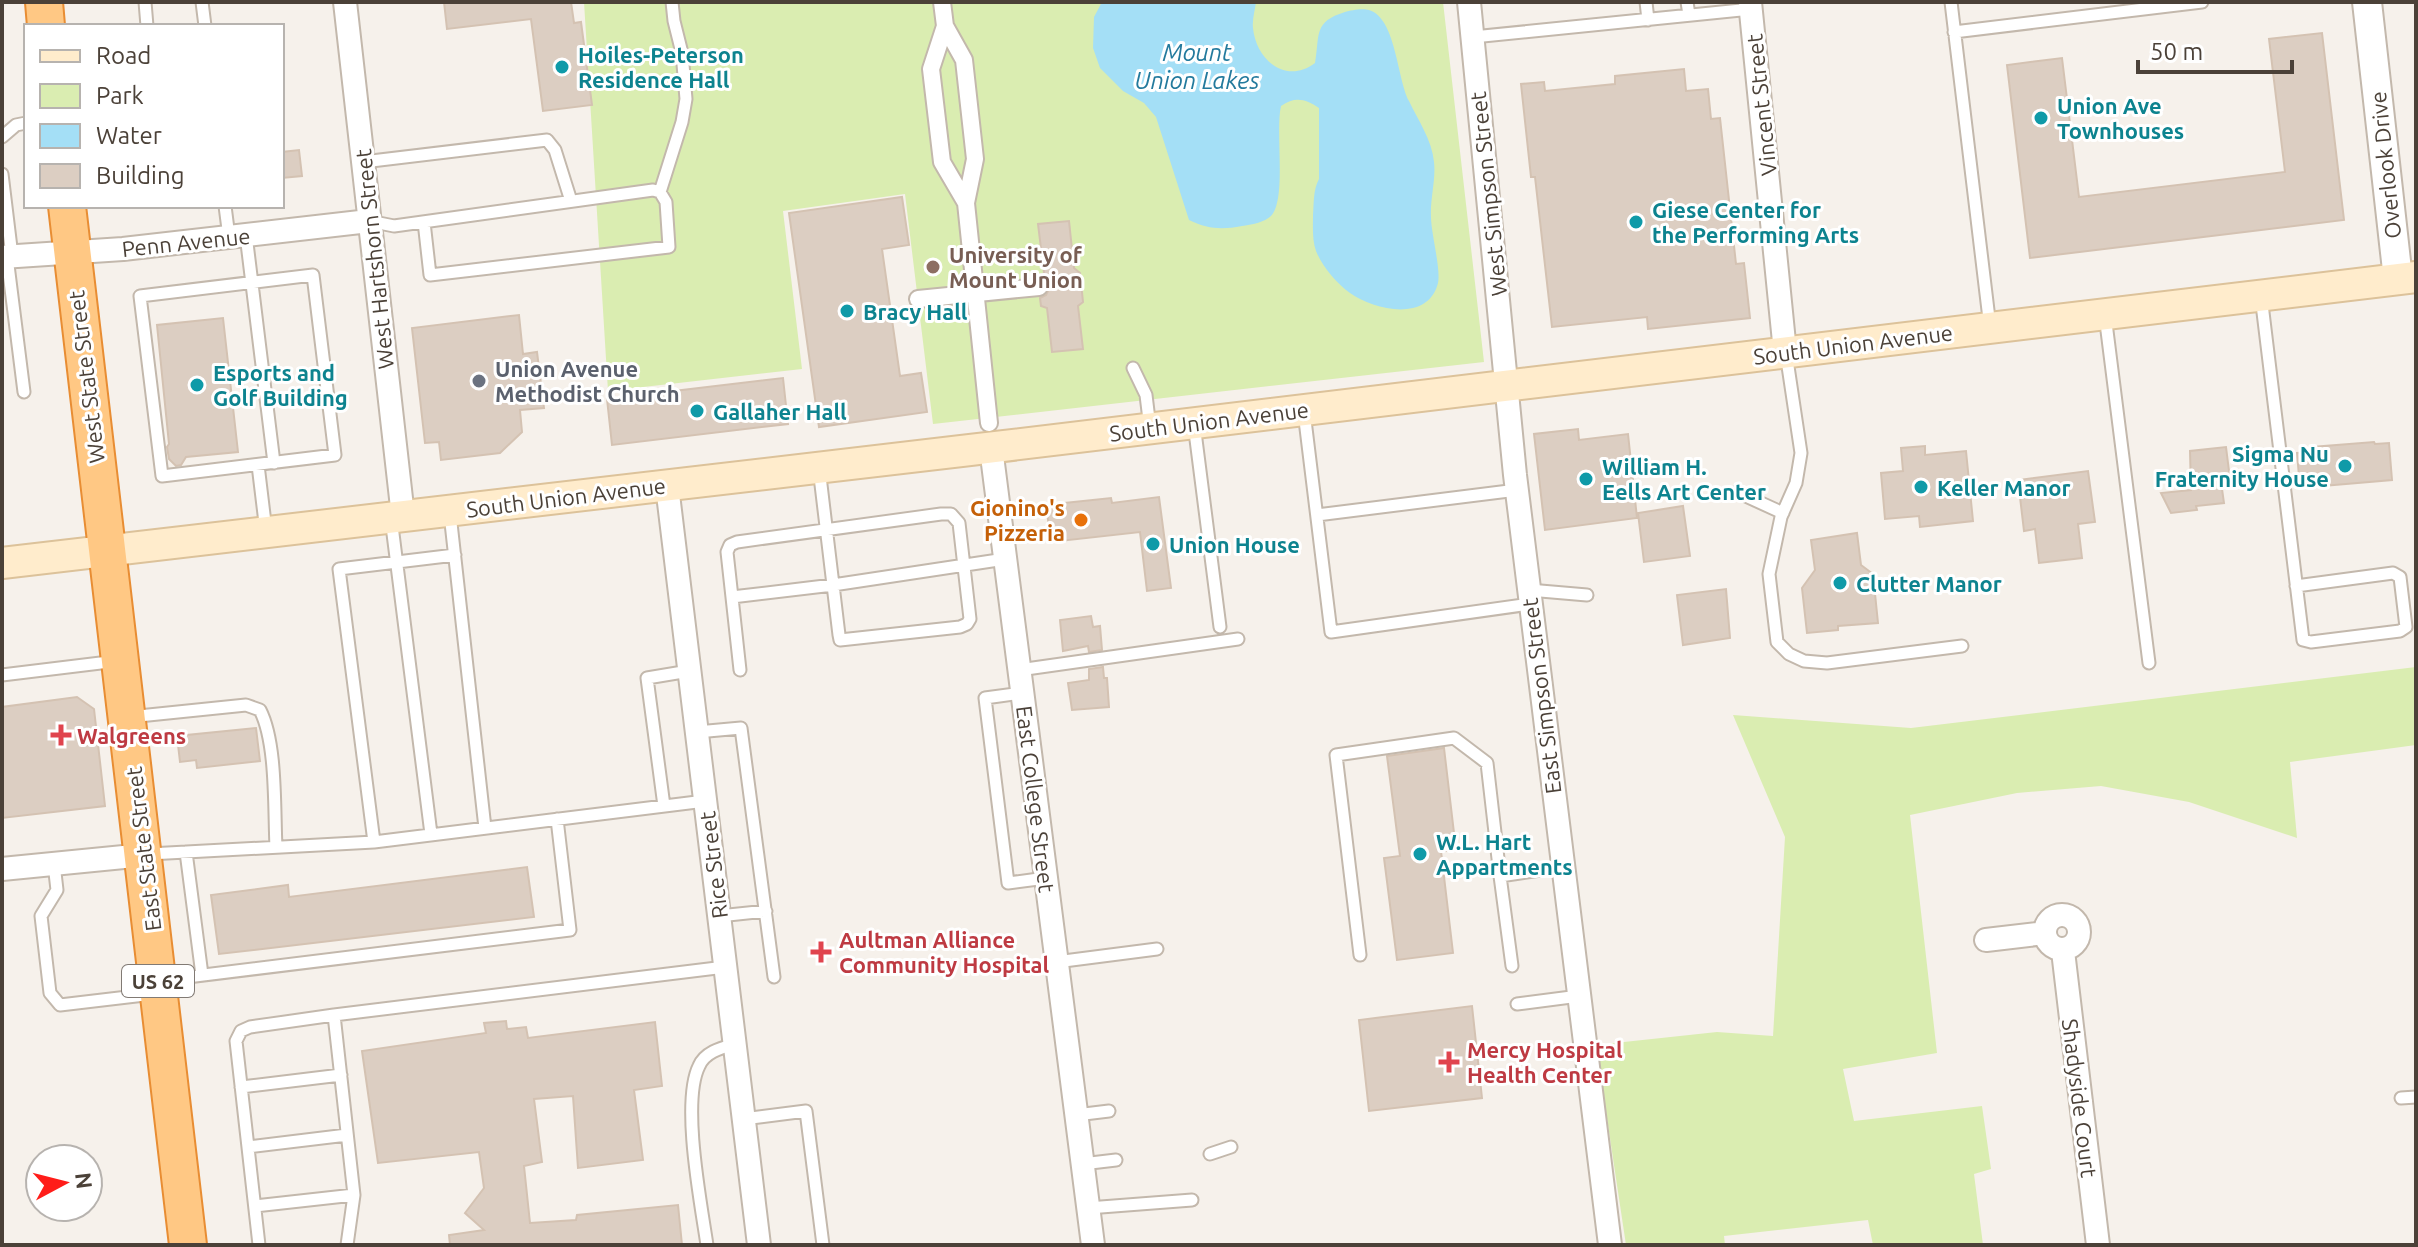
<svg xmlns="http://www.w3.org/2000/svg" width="2418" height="1247" viewBox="0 0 2418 1247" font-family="Ubuntu,sans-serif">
  <rect width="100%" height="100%" fill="#f6f1eb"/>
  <path fill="#daedb1" d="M584,2H1443L1484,362L933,424L905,194L783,211L802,369L608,391Z
    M2416,667V745L2290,762L2297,838L2189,802L2101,786L2017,793L1910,815L1937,1053L1843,1069L1854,1121L1982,1106L1991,1169L1974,1174L1983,1245H1873L1868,1220L1724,1236L1725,1245H1626L1596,1045L1717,1032L1773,1036L1785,837L1733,715L1911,728Z"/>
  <path fill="#a4dff6" d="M1102,2H1256C1255,10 1252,20 1253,28C1256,60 1286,85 1315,63C1320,34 1313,22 1345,12C1351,10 1363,8 1369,10C1396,18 1397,78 1409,101C1418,120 1432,140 1434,162C1436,180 1430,199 1431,217C1431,233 1441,269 1438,283C1428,323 1374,310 1350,293C1337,284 1322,266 1316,251C1312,240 1313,226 1313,215C1314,203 1313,190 1319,179V108C1306,99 1295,96 1281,106C1275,132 1287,199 1271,216C1265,222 1251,225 1242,226C1221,230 1208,229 1189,220L1156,117L1144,103L1123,91L1100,68L1093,48L1094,17Z"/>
  <path fill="#dccec2" stroke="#d4c2b2" stroke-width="2" d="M444,2H571L574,23L581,22L592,105L543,111L531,19L447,29Z
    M2322,33L2344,220L2030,258L2007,65L2062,58L2079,197L2285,172L2269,39Z
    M1684,69L1686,91L1708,89L1711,119L1720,118L1736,264L1744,263L1750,318L1648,329L1647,317L1552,327L1535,177H1531L1521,84L1544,82L1545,91L1615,84V76Z
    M299,150L302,176L282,178V152Z
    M902,197L909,245L882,249L900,376L921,373L927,412L819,427L789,213Z
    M1069,221L1074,268L1080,273L1083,302L1078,306L1083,349L1052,352L1047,308L1041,306L1040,298L1046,295L1050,287L1047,280L1040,276L1044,273L1038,224Z
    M519,315L523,354L537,352L544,408L520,410L522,432L500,453L441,460L439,442L425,443L412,328Z
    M223,318L238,452L186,457L181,465L176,466L169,459L167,447L169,444L157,325Z
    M783,378L788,424L612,445L607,399Z
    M1578,429L1579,440L1628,434L1637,518L1545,530L1534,434Z
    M2374,442L2375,444L2389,443L2392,480L2300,488L2297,453L2313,452L2312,447Z
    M1925,446V455L1966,451L1973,521L1920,527L1919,516L1885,519L1881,473L1903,471L1901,448Z
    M2226,447L2229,471L2241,470L2242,486L2222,489L2224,503L2196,506L2197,510L2171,513L2161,493L2191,490L2190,451Z
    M2088,471L2095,522L2078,524L2082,558L2039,563L2035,529L2024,531L2018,480Z
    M1159,497L1171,588L1147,591L1140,532L1051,542L1046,505L1111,498L1112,503Z
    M1683,506L1690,556L1644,562L1638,513Z
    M1857,533L1861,565L1873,574L1878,623L1838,626V630L1807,633L1802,588L1815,570L1811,540Z
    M1726,589L1730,638L1683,645L1677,595Z
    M1091,616L1093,627L1100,626L1102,650L1089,652L1088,646L1063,651L1060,620Z
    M1103,667L1104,678H1107L1109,707L1072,710L1068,683L1089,680V669Z
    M77,697L94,709L105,806L2,818V707Z
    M256,728L260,761L197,768L196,760L180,762L177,736Z
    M1444,748L1456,850L1441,851L1453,953L1397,960L1384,858L1400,856L1387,756Z
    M527,867L534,917L219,954L211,895L288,885L289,897Z
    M1472,1006L1482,1098L1369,1111L1359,1020Z
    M506,1021L507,1029L526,1027L528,1038L655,1022L662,1086L634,1090L643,1160L578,1168L573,1096L534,1099L542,1162L524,1166L530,1223L576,1220L577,1215L678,1205L682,1245H450L449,1235L484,1230L465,1213L484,1188L479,1152L378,1163L362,1051L486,1033L484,1023Z"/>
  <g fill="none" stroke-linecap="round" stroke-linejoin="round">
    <g stroke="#c3b8ac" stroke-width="15">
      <path id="service" d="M145,2L147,26
        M202,2L205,26
        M1646,2L1648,20
        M1687,2L1689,15
        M1951,2L1990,327
        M1954,32L2202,2
        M1473,37L1751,9
        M2,137L16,125L26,123
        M363,162L547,140L555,150L571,201
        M2,174L12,256
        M660,192L682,122L686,99L682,53L674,21L672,2
        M225,206L229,237
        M369,221L394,226L653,190L660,192L666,202L669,247L430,275L424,222
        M246,235L274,463
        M7,257L24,392
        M313,275L335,455L162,476L140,296Z
        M2261,296L2303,640L2311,642L2400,631L2406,627L2400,577L2393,573L2296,586
        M2105,315L2149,663
        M1786,353L1801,453L1796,483L1781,517L1769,574L1777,642L1789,654L1804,661L1827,663L1962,646
        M1133,368L1146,395L1150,428
        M1304,412L1331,632L1530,604
        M1194,424L1220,627
        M258,465L266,531
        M1737,492L1783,513
        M450,514L485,828
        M1317,515L1517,490
        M391,518L431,834
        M1529,590L1587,595
        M732,597L833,585L1005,559
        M740,670L727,552L730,545L737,542L941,514H951L959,523L970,619L967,624L960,627L840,640L839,635C832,580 826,524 819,468
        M1019,670L1238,639
        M2,675L117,661
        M1022,693L985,698L1008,883L1046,878
        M129,717L246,705L260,710C277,743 274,809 276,847
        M697,732L741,728L774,977
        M664,806L647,678L689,671
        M374,842L339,569L455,555
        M186,852L202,975
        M149,854L374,842L705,801
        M54,864L57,890L41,916L50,993L60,1005L153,994
        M719,916L766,911
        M1360,955L1336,755L1454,738L1487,763L1500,876
        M1056,962L1157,949
        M1512,966L1500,876L1562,867
        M163,980L570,930L557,819
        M1517,1004L1579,996
        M334,1015L725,967
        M241,1087L341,1075
        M2401,1098L2416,1097
        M1076,1115L1109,1111
        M743,1119L806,1111L823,1245
        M248,1147L347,1135
        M1210,1154L1231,1147
        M1082,1164L1116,1160
        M255,1206L354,1195
        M1088,1208L1192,1200
        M259,1245L236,1041L241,1031L250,1027L334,1015L354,1195L347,1245
        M707,1245C701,1204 681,1102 699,1066C705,1052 721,1048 735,1044"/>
    </g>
    <g stroke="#c3b8ac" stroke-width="20">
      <path id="pedestrian" d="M942,2L945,26L964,60L975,159L966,203L989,423
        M945,26L931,69L942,162L966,203
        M918,299L1039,287"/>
    </g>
    <g stroke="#c3b8ac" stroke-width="26">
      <path id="minor" d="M345,2L403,516
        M1469,2L1515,475L1610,1245
        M1750,2L1785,352
        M2,257L123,249L369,221
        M991,448L1093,1245
        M667,486L759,1245
        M2,869L144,855
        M2045 932a17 17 0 1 1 34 0a17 17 0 1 1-34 0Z
        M1986,940L2045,933
        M2063,951L2098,1245"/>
    </g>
    <g stroke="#c3b8ac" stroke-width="32">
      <path id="tertiary" d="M2367,2L2398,279"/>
    </g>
    <g stroke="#dcc29a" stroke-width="34">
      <path id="secondary" d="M2,563L970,450L2416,277"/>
    </g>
    <g stroke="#e88d33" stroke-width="40">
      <path id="trunk" d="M44,2L46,26
        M67,206L188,1245"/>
    </g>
    <use href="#service" stroke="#fff" stroke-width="11"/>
    <use href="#pedestrian" stroke="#fff" stroke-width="16"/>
    <use href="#minor" stroke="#fff" stroke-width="22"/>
    <use href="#tertiary" stroke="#fff" stroke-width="28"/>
    <use href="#secondary" stroke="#ffeccc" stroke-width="30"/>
    <use href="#trunk" stroke="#ffc884" stroke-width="36"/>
  </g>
  <g fill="#0f9aa8" stroke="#fff" stroke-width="3">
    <circle cx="562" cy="67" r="8"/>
    <circle cx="2041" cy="118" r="8"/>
    <circle cx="1636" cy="222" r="8"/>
    <circle cx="847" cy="311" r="8"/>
    <circle cx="197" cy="385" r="8"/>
    <circle cx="697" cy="411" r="8"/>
    <circle cx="2345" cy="466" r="8"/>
    <circle cx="1586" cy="479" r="8"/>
    <circle cx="1921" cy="487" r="8"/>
    <circle cx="1153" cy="544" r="8"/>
    <circle cx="1840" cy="583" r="8"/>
    <circle cx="1420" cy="854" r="8"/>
  </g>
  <circle fill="#8d6e63" stroke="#fff" stroke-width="3" cx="933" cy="267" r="8"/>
  <circle fill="#6b7280" stroke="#fff" stroke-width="3" cx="479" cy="381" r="8"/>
  <circle fill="#e8710a" stroke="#fff" stroke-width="3" cx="1081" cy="520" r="8"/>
  <g fill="#e0444e" stroke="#fff" stroke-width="3">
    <path d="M57 723h8v8h8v8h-8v8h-8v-8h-8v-8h8z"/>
    <path d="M817 940h8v8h8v8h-8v8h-8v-8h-8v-8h8z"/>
    <path d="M1445 1050h8v8h8v8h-8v8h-8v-8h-8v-8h8z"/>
  </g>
  <g text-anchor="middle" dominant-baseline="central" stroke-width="6" stroke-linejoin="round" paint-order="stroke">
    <rect fill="#fff" stroke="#817a74" stroke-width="2" x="122" y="965" width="72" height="32" rx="6"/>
    <g font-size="20" font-weight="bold" fill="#4b4138">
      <text x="158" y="981">US 62</text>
    </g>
    <g font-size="22" font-weight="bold" fill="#0d838f" stroke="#fff" text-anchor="start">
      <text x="578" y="54">Hoiles-Peterson<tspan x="578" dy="25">Residence Hall</tspan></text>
      <text x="2057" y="105">Union Ave<tspan x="2057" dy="25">Townhouses</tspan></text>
      <text x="1652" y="209">Giese Center for<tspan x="1652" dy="25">the Performing Arts</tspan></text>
      <text x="863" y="311">Bracy Hall</text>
      <text x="213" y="372">Esports and<tspan x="213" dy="25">Golf Building</tspan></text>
      <text x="713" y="411">Gallaher Hall</text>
      <text x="2329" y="453" text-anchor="end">Sigma Nu<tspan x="2329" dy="25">Fraternity House</tspan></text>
      <text x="1602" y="466">William H.<tspan x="1602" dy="25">Eells Art Center</tspan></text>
      <text x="1937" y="487">Keller Manor</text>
      <text x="1169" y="544">Union House</text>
      <text x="1856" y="583">Clutter Manor</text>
      <text x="1436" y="841">W.L. Hart<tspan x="1436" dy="25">Appartments</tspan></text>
    </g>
    <g font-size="22" fill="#4b4138" stroke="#fff">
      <text transform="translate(1761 105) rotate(-96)">Vincent Street</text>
      <text transform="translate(2385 165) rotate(-96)">Overlook Drive</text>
      <text transform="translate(1488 194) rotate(-96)">West Simpson Street</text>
      <text transform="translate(186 242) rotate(-6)">Penn Avenue</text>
      <text transform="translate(374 259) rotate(-96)">West Hartshorn Street</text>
      <text transform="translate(1853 344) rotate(-7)">South Union Avenue</text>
      <text transform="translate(86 377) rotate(-97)">West State Street</text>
      <text transform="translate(1209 421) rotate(-7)">South Union Avenue</text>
      <text transform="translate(566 497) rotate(-7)">South Union Avenue</text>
      <text transform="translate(1541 696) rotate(-97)">East Simpson Street</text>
      <text transform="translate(1036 799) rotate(83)">East College Street</text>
      <text transform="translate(143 849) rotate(-97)">East State Street</text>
      <text transform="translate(713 865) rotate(-97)">Rice Street</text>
      <text transform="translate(2080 1098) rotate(83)">Shadyside Court</text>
    </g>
    <g font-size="22" font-weight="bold" fill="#785e54" stroke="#fff" text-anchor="start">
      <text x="949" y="254">University of<tspan x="949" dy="25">Mount Union</tspan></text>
    </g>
    <g font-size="22" font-weight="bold" fill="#5b616d" stroke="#fff" text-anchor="start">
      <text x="495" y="368">Union Avenue<tspan x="495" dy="25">Methodist Church</tspan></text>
    </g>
    <g font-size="22" font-weight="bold" fill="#c56008" stroke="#fff" text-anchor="end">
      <text x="1065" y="507">Gionino's<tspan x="1065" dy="25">Pizzeria</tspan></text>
    </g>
    <g font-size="22" font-weight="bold" fill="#be3a42" stroke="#fff" text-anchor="start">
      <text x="77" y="735">Walgreens</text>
      <text x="839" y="939">Aultman Alliance<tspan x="839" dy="25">Community Hospital</tspan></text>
      <text x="1467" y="1049">Mercy Hospital<tspan x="1467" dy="25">Health Center</tspan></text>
    </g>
    <g font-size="24" font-style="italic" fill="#237a9d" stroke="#fff">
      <text x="1197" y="52">Mount<tspan x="1197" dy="28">Union Lakes</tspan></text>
    </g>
  </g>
  <rect width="2418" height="1247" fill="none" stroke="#4b4138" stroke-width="8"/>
  <rect x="24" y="24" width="260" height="184" fill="#ffffff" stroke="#b7b3af" stroke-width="2"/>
  <rect x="40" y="50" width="40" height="12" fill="#ffeccc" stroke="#b7b3af" stroke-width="2"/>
  <text x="96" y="64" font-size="24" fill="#4b4138">Road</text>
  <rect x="40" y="84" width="40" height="24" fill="#daedb1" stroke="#b7b3af" stroke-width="2"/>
  <text x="96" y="104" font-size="24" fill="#4b4138">Park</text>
  <rect x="40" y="124" width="40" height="24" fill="#a4dff6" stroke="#b7b3af" stroke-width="2"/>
  <text x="96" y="144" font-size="24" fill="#4b4138">Water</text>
  <rect x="40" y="164" width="40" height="24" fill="#dccec2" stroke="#b7b3af" stroke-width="2"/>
  <text x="96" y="184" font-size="24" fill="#4b4138">Building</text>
  <g transform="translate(64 1183) rotate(83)"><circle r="38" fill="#ffffff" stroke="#b7b3af" stroke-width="2"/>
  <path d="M0-6L14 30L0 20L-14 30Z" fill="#ff1d19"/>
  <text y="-12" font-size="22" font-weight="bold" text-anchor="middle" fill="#4b4138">N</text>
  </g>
  <path d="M2138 60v12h154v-12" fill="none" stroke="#4b4138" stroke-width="4"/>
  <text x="2150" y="60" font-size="24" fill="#4b4138" stroke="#ffffff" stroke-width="6" paint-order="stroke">50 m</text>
</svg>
